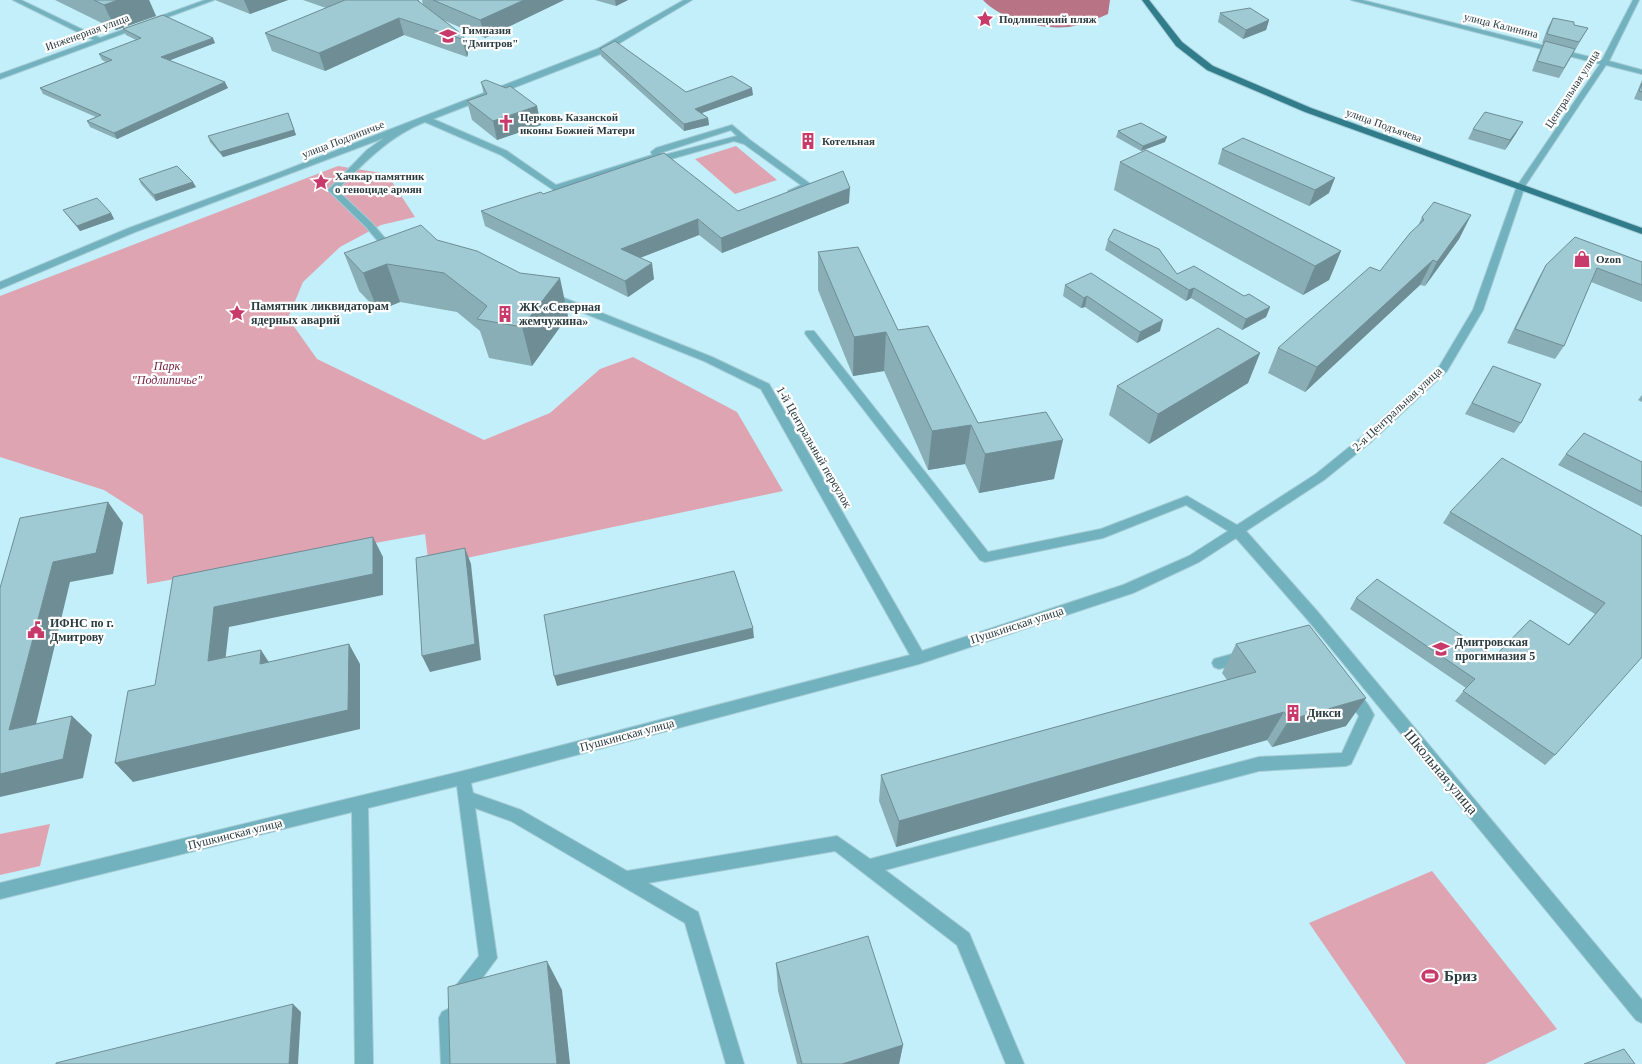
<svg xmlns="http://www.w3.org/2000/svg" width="1642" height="1064" viewBox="0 0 1642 1064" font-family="Georgia,serif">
  <rect width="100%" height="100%" fill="#c2eff9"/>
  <path fill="#dfa4b1" d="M736,146L777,180L735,194L695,159Z
    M338,166L387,174L415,217L381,225L340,247L303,282L288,318L317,359L484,440L550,413L600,369L633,357L737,412L783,491L429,566L425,534L147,584L143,515L104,490L0,457V296Z
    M50,824L40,866L0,875V834Z
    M1432,871L1557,1029L1485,1064H1406L1309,923Z"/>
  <path fill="#b87384" d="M983,0H1110L1108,14C1098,18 1088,23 1078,25C1051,33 1002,21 983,0Z"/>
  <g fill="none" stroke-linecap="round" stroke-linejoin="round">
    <g stroke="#a4cbd4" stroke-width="2">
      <path id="minor" d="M13,0H21L100,38L205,0H214L0,79V74L94,40Z
        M684,0H692L603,53L433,119L507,151L556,185L652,155L651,152L656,148L732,125L750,140L809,183L810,185L805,191L788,195V191L801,185L744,144L734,141L664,161L657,159L555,191L501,155L425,122C389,136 364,163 337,190L372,223L389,243L397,244V248L383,247L366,227L328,190L367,150L384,138L135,232L0,289V282L129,228L278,173L597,49ZM731,130L737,136L664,155L660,153Z
        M1351,0H1362L1602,60L1633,0H1639L1609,61L1642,70V74L1606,65L1525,186L1483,310L1447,371L1371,442L1324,480L1246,531L1317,611L1642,1000V1023L1636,1020L1307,619L1236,538L1199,562L1133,593L919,664L471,783L473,793L521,810L627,871L837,836L870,859L1259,757L1342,753L1359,716L1343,694L1345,690C1357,686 1369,705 1374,715L1351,764L1346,766L1259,771L885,870L969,933L1024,1064H1006L957,945L835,851L648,883L698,912L744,1064H726L685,923L511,821L475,808L497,958L466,1000L460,1003L454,1000L451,994L454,988L479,956L457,786L368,808L373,1064H355L352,812L0,899V883L463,771L910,655L761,389L704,361L546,298V294H554L712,357L769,384L922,651L1123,585L1189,556L1228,531L1186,505L1103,538L985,562L980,560L806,335L805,333L806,331H814L988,552L1101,529L1187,496L1237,525L1316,474L1363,436L1439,367L1473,310L1517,186L1600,64Z
        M1243,651L1248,653L1250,657L1248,661L1219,669L1214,667L1212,663L1214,659Z
        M448,1009L454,1012L457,1018L459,1064H441L439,1018L442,1012Z"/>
    </g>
    <g stroke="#a4cbd4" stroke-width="2">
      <path id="major" d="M1142,0H1149L1182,42L1213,66L1311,108L1642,228V234L1305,112L1207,70L1176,46Z"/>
    </g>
    <use href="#minor" fill="#72b1be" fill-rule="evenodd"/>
    <use href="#major" fill="#317c8a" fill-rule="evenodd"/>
  </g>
  <path fill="#89aeb6" d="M55,0H149L156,16L116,30Z
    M215,0H288L250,14Z
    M303,0H419V1L423,5L422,0H564L485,38L443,20L464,36L468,54L467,57L404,35L325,71L272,51L265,33L326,8Z
    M595,0H628L616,6Z
    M1220,13L1269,20L1266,30L1243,39L1218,22Z
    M1553,18L1574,25L1588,28L1559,78L1532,71L1540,50L1543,43H1542L1548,27Z
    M123,29L215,43L169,60L228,88L117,139L90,127L87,121L96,117L43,94L40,88L106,62L102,60L99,54L136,40L126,35Z
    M600,49L686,92L753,95L702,113L708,118L709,125L684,131L601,56Z
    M1642,80V101L1634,99Z
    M481,82L541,125L497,140L472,120L467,101L484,95Z
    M290,118L296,135L223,157L210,142L208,136Z
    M1473,129L1517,132L1505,150L1468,139Z
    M1118,131L1165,142L1141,151L1116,137Z
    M1222,149L1329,193L1309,206L1218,164Z
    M1120,162L1341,251L1329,280L1303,295L1114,190Z
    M139,179L196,187L156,201L141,184Z
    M849,203L722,253L699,235L640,258L654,279L628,297L485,226L481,211H738Z
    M63,210L111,213L114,219L80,231L67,215Z
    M1471,215L1459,239L1425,286L1420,285L1305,392L1268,373L1278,348L1380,271L1418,226L1422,217Z
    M437,240L568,316L532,366L489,358L480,331L457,312L400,302L378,311L359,291L344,253Z
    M1108,240L1177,274L1244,296L1270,307L1266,317L1242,330L1191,298L1186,301L1105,250Z
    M818,252L898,330L978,423L1054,479L979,493L965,464L928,470L884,371L853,376L818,290Z
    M1642,262V302L1591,282L1564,346L1555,359L1507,343L1538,279L1546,265Z
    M1065,285L1160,331L1137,343L1085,307L1081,308L1063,296Z
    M1260,353L1248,383L1149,444L1109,415L1117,386Z
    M1493,366L1521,423L1514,433L1465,414Z
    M1642,395V402L1638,400Z
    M1566,454L1642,462V507L1558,465Z
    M1450,512L1642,536L1555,755L1545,765L1455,701L1466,688L1350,609L1356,598L1494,657L1568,645L1595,614L1443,523Z
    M1236,644L1346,726L1272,747L1267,740L896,847L879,801L881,775L1227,680L1222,673Z
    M776,963L903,1045L899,1064H797L778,991Z"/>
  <path fill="#6f8d94" d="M118,0H149L156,16L116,30L104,5Z
    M244,0H288L250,14Z
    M524,0H564L485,38L480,20Z
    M615,0H628L616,6Z
    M399,18L404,35L325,71L319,53Z
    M1269,20L1266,30L1243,39L1246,30Z
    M464,36L468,54L467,57L462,39Z
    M213,38L215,43L163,63L161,57Z
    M225,82L228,88L117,139L114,133Z
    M752,88L753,95L696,115L695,109Z
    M537,106L541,125L497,140L493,121Z
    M288,113L296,135L223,157L220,152Z
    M708,118L709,125L684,131V124Z
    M1523,122L1517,132L1505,150L1510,140Z
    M1167,137L1165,142L1141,151L1143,146Z
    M1335,178L1329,193L1309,206L1315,190Z
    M193,182L196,187L156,201L154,195Z
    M850,188L849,203L722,253L721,238Z
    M111,213L114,219L80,231L77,226Z
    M1471,215L1459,239L1425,286L1437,262Z
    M698,219L699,235L624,264L621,249Z
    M1341,251L1329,280L1303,295L1315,266Z
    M1433,260L1420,285L1305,392L1317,367Z
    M652,263L654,279L628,297L625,281Z
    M387,264L400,302L378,311L363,273Z
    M560,278L568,316L532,366L522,327Z
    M1194,288L1191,298L1186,301L1189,290Z
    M1087,296L1085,307L1081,308L1084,298Z
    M1270,307L1266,317L1242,330L1246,319Z
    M1163,320L1160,331L1137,343L1140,332Z
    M886,332L884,371L853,376L854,337Z
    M1260,353L1248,383L1149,444L1158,414Z
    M971,425L965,464L928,470L932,431Z
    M1063,440L1054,479L979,493L985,454Z
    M108,502L123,523L113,574L70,582L30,749L9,730L53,562Z
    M373,537L383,557V595L229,627L223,681L208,661L214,607Z
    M465,548L471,564L481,660L430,672L422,656Z
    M753,628L754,638L557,686L554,676Z
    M349,644L360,664V729L133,782L115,763Z
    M261,650L274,670L260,664Z
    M1366,698L1346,726L1272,747L1289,720Z
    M1284,712L1267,740L896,847L899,821Z
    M72,716L92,735L83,778L0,797V774Z
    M547,961L562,990L570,1064H557Z
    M293,1004L301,1012L298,1064H289Z
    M903,1045L899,1064H842Z"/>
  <path fill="#9fcad4" stroke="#6f8d94" d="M94,0H118L104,5Z
    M345,0H417L464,36L462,39L399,18L319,53L265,33Z
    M433,0H524L480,20Z
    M1250,8L1269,20L1246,30L1220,13Z
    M163,15L213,38L161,57L225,82L114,133L87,121L101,115L40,88L112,60L99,54L141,38L123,29Z
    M1553,18L1574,22V25L1588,28L1579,42L1547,34Z
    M615,41L686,92L732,76L752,88L695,109L708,118L684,124L600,49Z
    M1545,41L1575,49L1564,68L1537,61Z
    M486,80L506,88L510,86L537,106L493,121L467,101L487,94L481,82Z
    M1642,83V92L1639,91Z
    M1485,112L1523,122L1510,140L1473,129Z
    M288,113L294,130L220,152L208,136Z
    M1141,123L1167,137L1143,146L1118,131Z
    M1243,138L1335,178L1315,190L1222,149Z
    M1146,150L1341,251L1315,266L1120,162Z
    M664,153L738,211L843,171L850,188L721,238L698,219L621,249L652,263L625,281L481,211L541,192L543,194Z
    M177,166L193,182L154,195L139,179Z
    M97,198L111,213L77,226L63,210Z
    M1434,202L1471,215L1437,262L1433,260L1317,367L1278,348L1370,267L1380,271L1410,233L1424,220L1422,217Z
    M421,225L437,240L477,251L520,273L560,278L522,327L477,319L487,306L444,273L387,264L363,273L344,253Z
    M1114,229L1159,249L1177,274L1194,266L1244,296L1249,294L1270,307L1246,319L1194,288L1189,290L1108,240Z
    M1575,237L1642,262V285L1597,268L1564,346L1515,329L1546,265Z
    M858,247L898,330L928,326L978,423L1046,412L1063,440L985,454L971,425L932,431L886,332L854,337L818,252Z
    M1091,273L1163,320L1140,332L1087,296L1084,298L1065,285Z
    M1218,328L1260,353L1158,414L1117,386Z
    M1493,366L1541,384L1521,423L1472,403Z
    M1584,433L1642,462V492L1566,454Z
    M1502,458L1642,536V657L1555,755L1463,691L1475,679L1356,598L1377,579L1494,657L1530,620L1569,645L1605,603L1450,512Z
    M108,502L96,553L53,562L9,730L72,716L63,759L0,774V588L20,518Z
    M373,537V574L214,607L208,661L261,650L260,664L349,644L348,710L115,763L128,691L155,685L173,577Z
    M465,548L475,644L422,656L416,558Z
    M734,571L753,628L554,676L544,615Z
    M1309,625L1366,698L1289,720L1284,712L899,821L881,775L1256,672L1236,644Z
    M868,936L903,1045L842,1064H802L776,963Z
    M547,961L557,1064H450L448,987Z
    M293,1004L289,1064H56V1063Z
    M1624,1049L1635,1064H1584Z"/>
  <defs>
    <g id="sight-bare" transform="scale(1.35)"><path d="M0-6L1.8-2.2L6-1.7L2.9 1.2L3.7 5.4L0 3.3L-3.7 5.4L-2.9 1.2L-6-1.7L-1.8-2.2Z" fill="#c73a6a" stroke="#fff" stroke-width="2.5" paint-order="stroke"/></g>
    <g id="school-bare" transform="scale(1.35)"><path d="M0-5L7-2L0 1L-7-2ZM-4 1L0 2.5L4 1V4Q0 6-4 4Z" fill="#c73a6a" stroke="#fff" stroke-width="2.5" paint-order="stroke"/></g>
    <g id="church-bare" transform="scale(1.35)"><path d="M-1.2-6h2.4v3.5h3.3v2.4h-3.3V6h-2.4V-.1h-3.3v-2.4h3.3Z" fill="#c73a6a" stroke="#fff" stroke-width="2.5" paint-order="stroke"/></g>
    <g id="building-bare" transform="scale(1.35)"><path d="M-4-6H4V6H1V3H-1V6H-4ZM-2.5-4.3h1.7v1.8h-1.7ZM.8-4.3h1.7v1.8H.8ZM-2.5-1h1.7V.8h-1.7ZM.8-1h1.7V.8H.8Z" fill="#c73a6a" stroke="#fff" stroke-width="2.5" paint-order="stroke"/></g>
    <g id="shop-bare" transform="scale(1.35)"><path d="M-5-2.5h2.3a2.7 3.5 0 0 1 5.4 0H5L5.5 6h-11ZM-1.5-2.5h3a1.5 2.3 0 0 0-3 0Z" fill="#c73a6a" stroke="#fff" stroke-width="2.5" paint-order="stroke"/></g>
    <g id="civic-bare" transform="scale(1.35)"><path d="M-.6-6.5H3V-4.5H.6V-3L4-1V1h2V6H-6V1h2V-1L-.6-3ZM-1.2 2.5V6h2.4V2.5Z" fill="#c73a6a" stroke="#fff" stroke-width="2.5" paint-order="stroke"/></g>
    <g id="stadium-bare" transform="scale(1.35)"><path d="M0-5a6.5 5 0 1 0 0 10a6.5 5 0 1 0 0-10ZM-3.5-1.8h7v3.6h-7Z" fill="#c73a6a" stroke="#fff" stroke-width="2.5" paint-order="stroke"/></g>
  </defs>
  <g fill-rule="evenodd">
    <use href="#sight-bare" x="985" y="19"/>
    <use href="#school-bare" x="448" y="36"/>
    <use href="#church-bare" x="506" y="123"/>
    <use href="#building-bare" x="808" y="141"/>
    <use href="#sight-bare" x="321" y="182"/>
    <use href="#shop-bare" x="1582" y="259"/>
    <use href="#sight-bare" x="237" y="313"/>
    <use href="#building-bare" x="505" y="314"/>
    <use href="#civic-bare" x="36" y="630"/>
    <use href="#school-bare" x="1441" y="649"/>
    <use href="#building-bare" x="1293" y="713"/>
    <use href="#stadium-bare" x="1430" y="976"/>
  </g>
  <g text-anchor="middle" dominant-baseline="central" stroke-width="4.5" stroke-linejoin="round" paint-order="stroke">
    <g font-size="11" font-weight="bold" fill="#2a3c40" stroke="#fff" text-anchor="start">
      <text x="999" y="19">Подлипецкий пляж</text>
      <text x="462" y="30">Гимназия<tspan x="462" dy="13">"Дмитров"</tspan></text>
      <text x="520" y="117">Церковь Казанской<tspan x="520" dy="13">иконы Божией Матери</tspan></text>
      <text x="822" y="141">Котельная</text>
      <text x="335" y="176">Хачкар памятник<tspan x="335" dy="13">о геноциде армян</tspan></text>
      <text x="1596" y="259">Ozon</text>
    </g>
    <g font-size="11" fill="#2a3c40" stroke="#fff">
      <text transform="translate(1501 25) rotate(14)">улица Калинина</text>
      <text transform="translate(87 32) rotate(-20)">Инженерная улица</text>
      <text transform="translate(1572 89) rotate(-57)">Центральная улица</text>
      <text transform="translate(1384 125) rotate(20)">улица Подъячева</text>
      <text transform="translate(343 139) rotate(-21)">улица Подлипичье</text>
    </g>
    <g font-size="12" font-weight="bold" fill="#2a3c40" stroke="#fff" text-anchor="start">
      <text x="251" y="306">Памятник ликвидаторам<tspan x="251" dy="14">ядерных аварий</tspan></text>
      <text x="519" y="307">ЖК «Северная<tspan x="519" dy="14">жемчужина»</tspan></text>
      <text x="50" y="623">ИФНС по г.<tspan x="50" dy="14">Дмитрову</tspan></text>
      <text x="1455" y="642">Дмитровская<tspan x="1455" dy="14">прогимназия 5</tspan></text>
      <text x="1307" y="713">Дикси</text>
    </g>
    <g font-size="12" font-style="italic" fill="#792540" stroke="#fff">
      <text x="167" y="366">Парк<tspan x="167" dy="14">"Подлипичье"</tspan></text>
    </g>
    <g font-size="12" fill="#2a3c40" stroke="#fff">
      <text transform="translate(1397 409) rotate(-43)">2-я Центральная улица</text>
      <text transform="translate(814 447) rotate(60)">1-й Центральный переулок</text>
      <text transform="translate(1017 625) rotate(-18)">Пушкинская улица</text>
      <text transform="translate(627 735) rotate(-15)">Пушкинская улица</text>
      <text transform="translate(235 834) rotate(-14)">Пушкинская улица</text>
    </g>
    <g font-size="15" fill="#2a3c40" stroke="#fff">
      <text transform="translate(1441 772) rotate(50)">Школьная улица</text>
    </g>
    <g font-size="15" font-weight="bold" fill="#2a3c40" stroke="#fff" text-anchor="start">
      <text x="1444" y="976">Бриз</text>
    </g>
  </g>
</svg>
